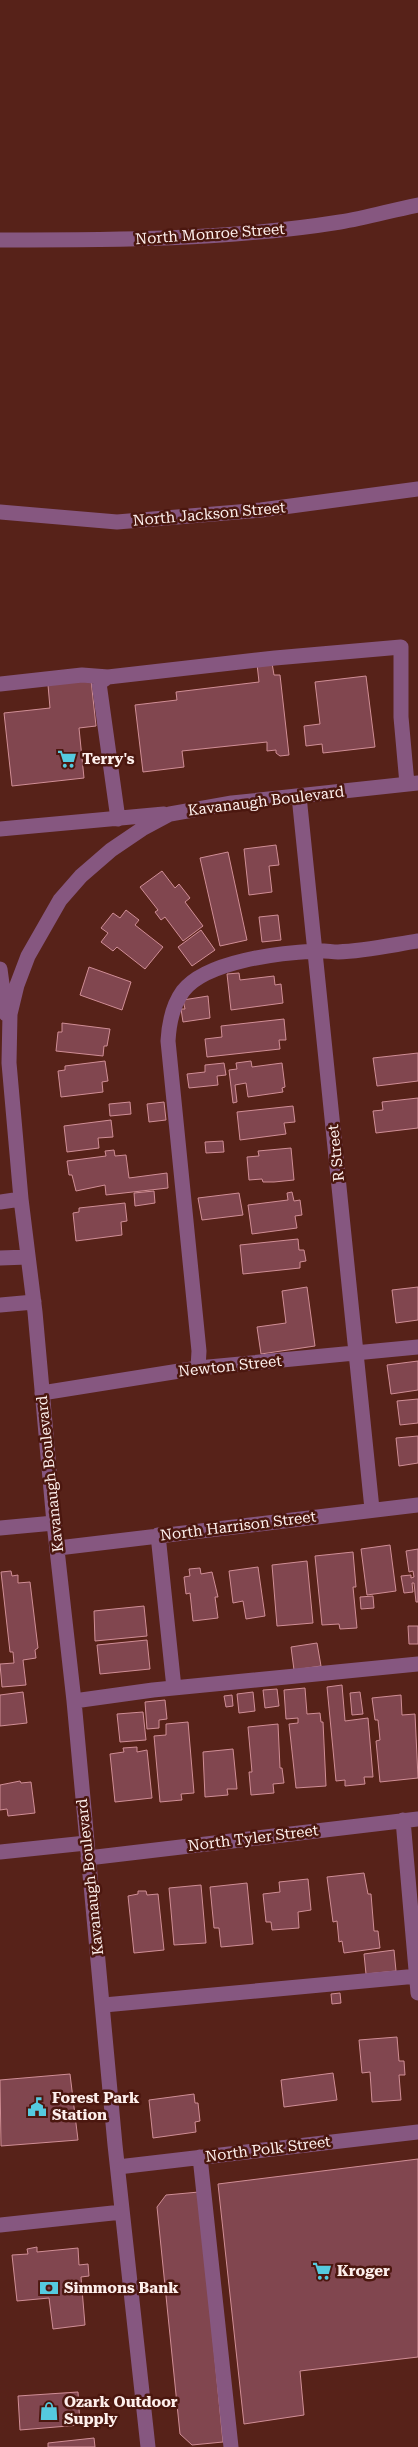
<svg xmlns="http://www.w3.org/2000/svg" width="418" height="2447" viewBox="0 0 418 2447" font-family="'Roboto Serif',serif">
  <rect width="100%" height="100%" fill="#572219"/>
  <path fill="#81464f" stroke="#d08e96" d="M272,663L274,675H280L289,755L280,756L276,753V750L267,751V742L182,751L184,767L143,772L135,705L177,700L176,692L259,682L257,664Z
    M366,676L375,747L323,753L322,744L306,746L304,726L320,724L315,682Z
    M91,680L96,726L79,728L84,778L12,786L4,713L50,708L48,685Z
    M276,845L279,865L269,866L272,892L249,895L244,849Z
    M228,852L247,940L220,946L200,858Z
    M162,871L175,888L179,884L190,898L185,902L203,926L183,941L165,917L161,920L155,912L158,910L140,887Z
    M126,910L139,920L135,925L163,947L145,969L117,947L113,951L101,942L108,933L101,928L113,913L120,918Z
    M278,915L281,940L262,942L259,917Z
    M201,930L215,950L192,966L178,947Z
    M89,967L131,982L122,1010L80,995Z
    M239,973L240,980L274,976L275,985L281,984L283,1003L231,1010L227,974Z
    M208,996L210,1018L183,1022L181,1009H185L183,1000Z
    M284,1019L286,1040H279L280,1049L207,1057L205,1039L222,1037L221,1026Z
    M62,1023L110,1029L107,1046H104L103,1056L56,1051L58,1032H62Z
    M418,1053V1081L377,1086L373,1058Z
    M105,1061L108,1081L102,1082L103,1092L61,1097L58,1071L65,1070V1066Z
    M251,1061L252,1067L282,1063L285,1087L282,1088L283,1092L248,1097L246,1083L235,1085L237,1102L233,1103L229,1070L237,1069L236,1063Z
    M224,1063L226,1075L217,1076L218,1085L189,1088L187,1074L205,1072V1065Z
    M418,1098V1128L376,1133L373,1111L383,1110L382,1102Z
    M130,1102L131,1114L110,1116L109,1104Z
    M164,1102L166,1120L149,1122L147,1104Z
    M293,1106L295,1122L284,1123L286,1134L240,1140L237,1112Z
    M111,1120L113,1137L98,1138L99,1148L67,1152L64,1126Z
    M223,1141L224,1152L206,1153L205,1142Z
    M291,1148L294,1180L274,1182H263L262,1179L249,1180L247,1157L259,1156L258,1151Z
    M114,1150L115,1156L126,1155L129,1178L167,1173L168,1188L106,1195L105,1185L76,1191L72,1175H69L67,1161L106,1156L105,1151Z
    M154,1191L155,1203L135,1206L134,1193Z
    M292,1192L294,1201L300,1200L302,1215L295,1216L297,1228L252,1234L248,1205L288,1200L287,1193Z
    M239,1193L243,1215L202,1220L198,1198Z
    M125,1203L127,1221L121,1222L122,1235L76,1241L73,1213L79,1212V1208Z
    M298,1239L299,1250H304L306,1261L300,1262V1268L243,1274L240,1245Z
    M307,1287L315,1346L261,1354L257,1327L286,1323L282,1291Z
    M418,1287V1320L396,1323L392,1290Z
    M418,1361V1390L391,1394L387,1365Z
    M418,1399V1423L400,1425L397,1401Z
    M418,1436V1463L399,1466L396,1438Z
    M390,1545L396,1591L367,1595L361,1549Z
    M418,1549V1602H416L414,1583H412L413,1592L404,1593L401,1576L411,1575V1578L414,1577L413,1571L409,1572L406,1551Z
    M353,1552L356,1587H353L357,1628L340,1629L339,1624L322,1625L315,1556Z
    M307,1561L313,1623L277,1626L272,1565Z
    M258,1567L265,1616L246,1619L243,1601L233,1603L229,1571Z
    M200,1568L201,1574L212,1572L218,1597H215L218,1618L193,1621L190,1593L186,1594L184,1577L190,1576L189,1569Z
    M11,1571L12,1576L18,1575V1583L30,1582L38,1648L35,1650L36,1658L23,1660L26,1685L2,1687L0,1664L14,1663L13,1652H10L1,1572Z
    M373,1596L374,1608L361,1609L360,1597Z
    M144,1606L147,1636L95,1641L94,1611Z
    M408,1626H418V1644H409Z
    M147,1640L150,1669L100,1674L97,1645Z
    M317,1643L321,1666L294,1670L291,1647Z
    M342,1685L345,1721L368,1718L373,1777H364L365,1784L345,1786V1780L336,1781L327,1687Z
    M305,1688L307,1714L320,1713L321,1722H323L326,1786L296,1788L289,1724L298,1723V1718L286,1719L284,1690Z
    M277,1689L279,1706L265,1708L263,1690Z
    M23,1692L27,1723L0,1726V1695Z
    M253,1692L255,1711L239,1713L237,1694Z
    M360,1692L363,1714L352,1715L350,1693Z
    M232,1695L233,1706L226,1707L224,1696Z
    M401,1695L402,1715L415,1714L418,1778L380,1782L376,1741L380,1740L378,1720H375L372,1698Z
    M165,1700L167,1719L159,1720V1728L147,1729L145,1702Z
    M143,1712L146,1740L120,1742L117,1714Z
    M188,1722L194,1793L181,1794L182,1800L160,1802L154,1736L166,1735V1724Z
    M278,1724L280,1768H282L284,1783L273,1784L274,1793L251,1795L249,1772H252L248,1727Z
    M137,1747V1752L147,1750L152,1798L115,1802L110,1754L124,1752L123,1748Z
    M233,1749L237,1789H227L228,1795L205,1797L203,1752Z
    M20,1781L21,1783L31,1782L35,1813L8,1816L7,1809L0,1810V1785Z
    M364,1873L368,1894H371L374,1931H378L380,1948L344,1953L342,1941L339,1942L337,1921L333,1922L327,1877Z
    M308,1879L311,1910L298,1912L299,1928L272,1930L271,1922H266L263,1894L280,1892L279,1882Z
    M247,1883L253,1944L221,1947L219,1928H214L210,1887Z
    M201,1885L206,1943L174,1945L169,1888Z
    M138,1891H146L147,1895L158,1894L164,1950L134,1953L128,1896L138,1894Z
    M394,1950L396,1971L366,1974L364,1954Z
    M340,1993L341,2003L332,2004L331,1994Z
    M397,2037L399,2061H404L405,2075H399L401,2100L372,2102L370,2072L362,2073L359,2040Z
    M333,2073L337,2100L284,2107L281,2080Z
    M70,2074L78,2140L1,2146L0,2080Z
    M194,2094L195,2103H198L200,2121L195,2122L196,2132L153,2138L149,2100Z
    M418,2159V2357L300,2371L304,2415L244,2424L218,2184Z
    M199,2192L223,2442L192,2445L180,2434L157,2207L166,2195Z
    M37,2247V2252L78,2248L79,2265L88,2264L89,2276L81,2277L85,2325L53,2329L49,2298L17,2301L12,2255L28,2254L27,2249Z
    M78,2392L80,2425L20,2430L18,2396Z
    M94,2438L95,2447H48V2443Z"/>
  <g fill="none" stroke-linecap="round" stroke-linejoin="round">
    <path stroke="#865780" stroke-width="15" d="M0,240C114,240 228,240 340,222C366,218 392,210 418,205
      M0,512L117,522L261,510L418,489
      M0,684L82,675L108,677
      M299,796L372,1509
      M118,819L99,683L108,677L275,658L401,647V717L407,784
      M0,829L164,814
      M0,969L6,1014
      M0,1202L21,1199
      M0,1258L28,1257
      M0,1305L34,1302
      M198,1368L199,1351L168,1041C169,1023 172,1006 183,991C206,961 279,953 315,951C323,950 331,952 338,952C365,951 392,945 418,941
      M42,1393L198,1368L418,1347
      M0,1528L54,1523
      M158,1535L174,1688
      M58,1548L418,1505
      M74,1701L153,1690L418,1664
      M403,1820L418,1993
      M0,1852L86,1843
      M88,1858L418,1819
      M104,2005L418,1976
      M200,2157L231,2447
      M118,2167L418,2132
      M0,2225L122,2212
      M148,2447L115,2145L74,1701L54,1523L35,1312L21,1199L9,1063L10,1014L17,985L28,956L60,900L81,876L111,850L142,829L170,814L232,803L418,783"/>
  </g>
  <defs>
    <g id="supermarket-bare" transform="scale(1.5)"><path d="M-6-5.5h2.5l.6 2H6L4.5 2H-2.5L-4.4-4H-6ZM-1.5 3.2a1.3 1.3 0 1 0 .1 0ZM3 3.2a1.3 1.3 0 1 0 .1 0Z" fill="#55cadf" stroke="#4b170f" stroke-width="2.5" paint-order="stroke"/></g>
    <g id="civic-bare" transform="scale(1.5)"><path d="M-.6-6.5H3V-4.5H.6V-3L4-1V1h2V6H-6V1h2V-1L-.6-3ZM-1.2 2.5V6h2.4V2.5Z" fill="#55cadf" stroke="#4b170f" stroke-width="2.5" paint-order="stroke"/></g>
    <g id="bank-bare" transform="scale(1.5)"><path d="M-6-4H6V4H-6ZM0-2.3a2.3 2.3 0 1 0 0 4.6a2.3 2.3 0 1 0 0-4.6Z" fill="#55cadf" stroke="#4b170f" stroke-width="2.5" paint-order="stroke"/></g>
    <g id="shop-bare" transform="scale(1.5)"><path d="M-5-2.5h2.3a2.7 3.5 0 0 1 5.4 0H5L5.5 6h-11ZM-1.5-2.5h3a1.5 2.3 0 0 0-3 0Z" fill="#55cadf" stroke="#4b170f" stroke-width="2.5" paint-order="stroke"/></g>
  </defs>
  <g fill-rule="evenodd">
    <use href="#supermarket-bare" x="67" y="759"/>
    <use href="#civic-bare" x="37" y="2107"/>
    <use href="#supermarket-bare" x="322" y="2271"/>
    <use href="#bank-bare" x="49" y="2288"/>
    <use href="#shop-bare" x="49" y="2411"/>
  </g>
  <g text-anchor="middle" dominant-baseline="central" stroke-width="5" stroke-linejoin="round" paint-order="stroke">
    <g font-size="15" fill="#fdefec" stroke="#4b170f">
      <text transform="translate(210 234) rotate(-4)">North Monroe Street</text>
      <text transform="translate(209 514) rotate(-5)">North Jackson Street</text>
      <text transform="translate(266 801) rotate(-7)">Kavanaugh Boulevard</text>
      <text transform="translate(336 1153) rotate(-96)">R Street</text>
      <text transform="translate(230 1366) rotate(-6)">Newton Street</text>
      <text transform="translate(50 1474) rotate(-96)">Kavanaugh Boulevard</text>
      <text transform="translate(238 1526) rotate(-7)">North Harrison Street</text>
      <text transform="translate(253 1838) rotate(-7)">North Tyler Street</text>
      <text transform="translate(90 1877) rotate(-96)">Kavanaugh Boulevard</text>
      <text transform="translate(268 2149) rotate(-7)">North Polk Street</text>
    </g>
    <g font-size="15" font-weight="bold" fill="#fdefec" stroke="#4b170f" text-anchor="start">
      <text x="82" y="759">Terry's</text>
      <text x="52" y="2098">Forest Park<tspan x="52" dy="17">Station</tspan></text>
      <text x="337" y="2271">Kroger</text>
      <text x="64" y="2288">Simmons Bank</text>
      <text x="64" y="2402">Ozark Outdoor<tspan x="64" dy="17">Supply</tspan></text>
    </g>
  </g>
</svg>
